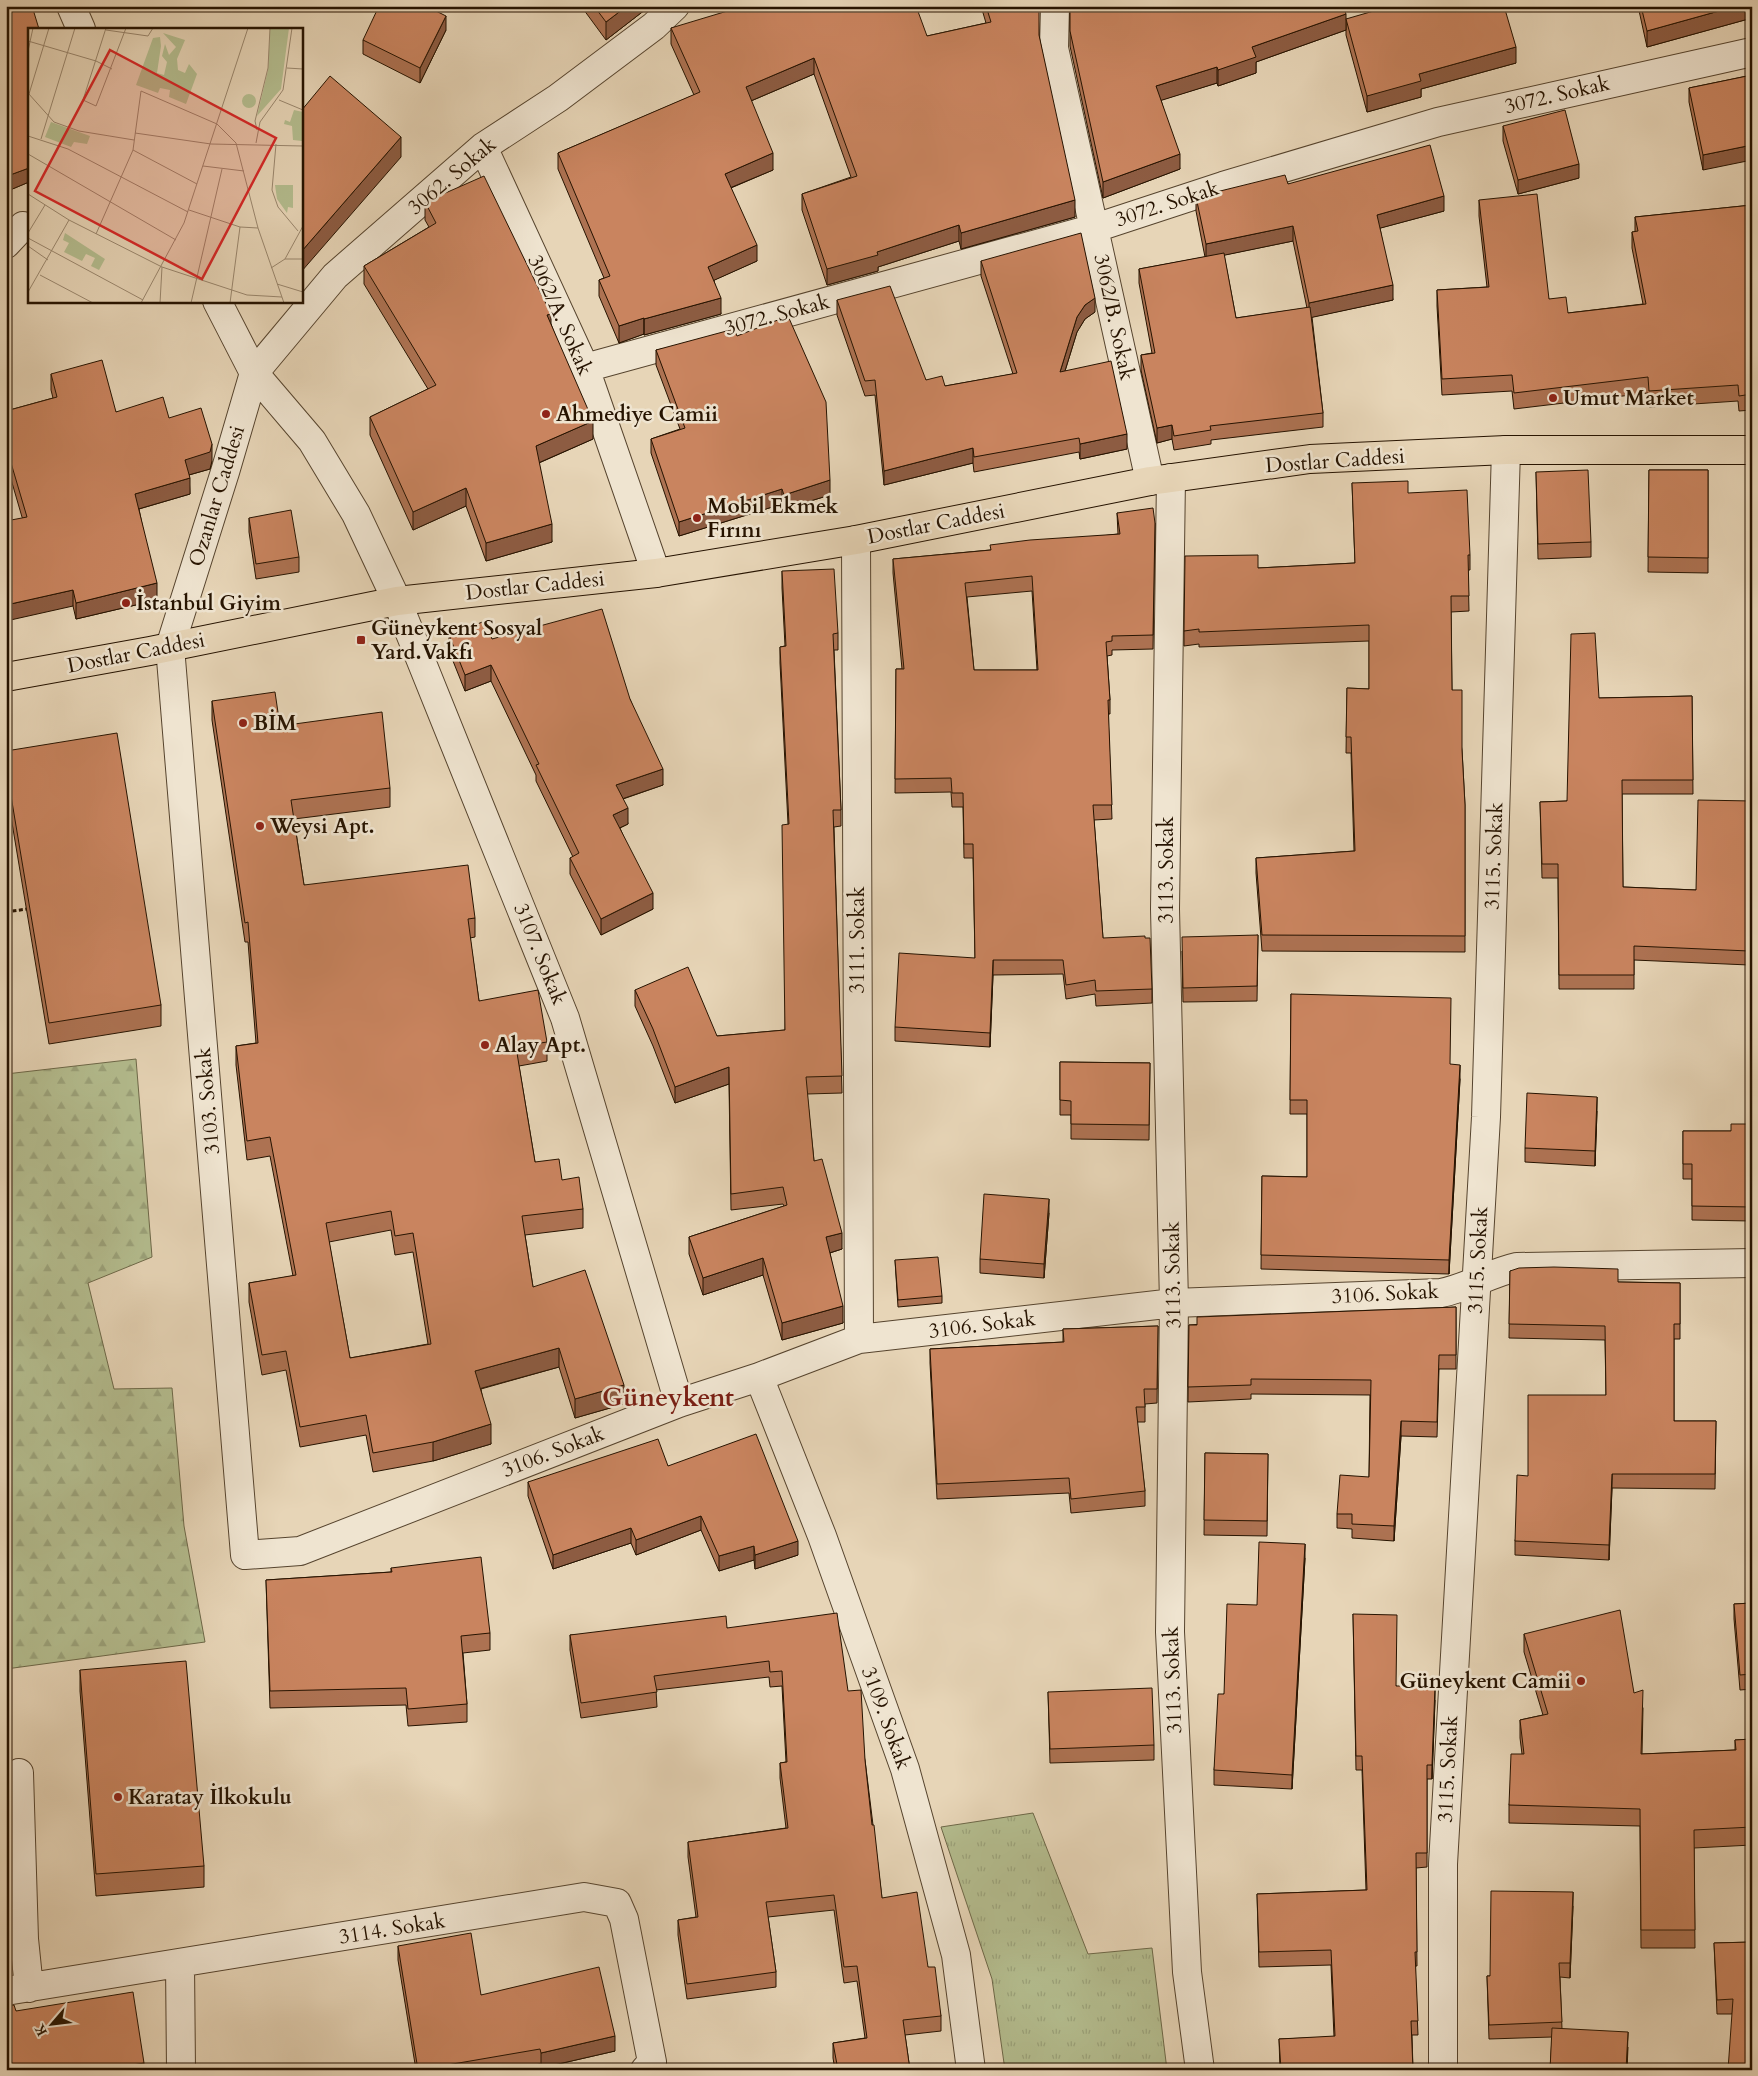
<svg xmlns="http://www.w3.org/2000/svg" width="1758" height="2076" viewBox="0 0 1758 2076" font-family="Cardo,serif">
  <defs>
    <pattern id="forest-firs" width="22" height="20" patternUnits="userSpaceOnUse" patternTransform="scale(1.25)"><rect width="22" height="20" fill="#b4bd8f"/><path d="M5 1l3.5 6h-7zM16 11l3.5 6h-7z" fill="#9ba27a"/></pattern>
    <pattern id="park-tufts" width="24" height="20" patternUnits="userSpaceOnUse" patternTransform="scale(1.25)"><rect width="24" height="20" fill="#b4bd8f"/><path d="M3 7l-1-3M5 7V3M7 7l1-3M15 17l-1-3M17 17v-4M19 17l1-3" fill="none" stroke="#9ba27a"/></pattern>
  </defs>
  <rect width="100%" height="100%" fill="#e7d5b7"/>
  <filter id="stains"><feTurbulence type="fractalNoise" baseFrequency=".004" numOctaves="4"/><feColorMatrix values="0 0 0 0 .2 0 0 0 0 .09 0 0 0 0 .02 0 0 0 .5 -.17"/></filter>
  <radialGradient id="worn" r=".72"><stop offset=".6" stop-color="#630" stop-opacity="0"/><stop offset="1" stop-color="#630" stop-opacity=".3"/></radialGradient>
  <path fill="url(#forest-firs)" stroke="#6d6848" d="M136,1059L152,1257L88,1283L114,1389L172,1388L184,1526L205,1642L6,1669V1074Z"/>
  <path fill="url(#park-tufts)" stroke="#6d6848" d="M1033,1813L1088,1954L1152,1948L1167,2070H1005L992,1979L941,1827Z"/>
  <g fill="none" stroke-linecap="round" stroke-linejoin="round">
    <g stroke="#56442e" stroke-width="30">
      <path id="minor" d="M71,6L81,29
        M675,6L654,26L558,98L483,147L335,276L254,373L225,472L170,647L245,1555L300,1551L679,1403L759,1377L859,1339L1174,1303L1441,1293C1467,1288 1490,1273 1517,1267L1752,1263
        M1055,6L1054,48L1150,481
        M483,147L585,368L656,573
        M6,244L23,226
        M217,301L254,373L312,441L356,514L397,601L565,1018L679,1403
        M585,368L1095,228L1223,186L1438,122L1752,52
        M1171,478L1165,909L1174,1303L1170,1632L1187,1972L1200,2070
        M856,540L859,1339
        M759,1377L822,1536L905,1769L956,1955L971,2070
        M19,1773L24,1939L29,1988
        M180,1963L181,2070
        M6,1991L584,1897L617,1903L624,1919L652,2062L645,2070
        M1443,2070V1864L1486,1117L1506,450"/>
    </g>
    <g stroke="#261300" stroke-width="30">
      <path id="major" d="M6,677L150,651L397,601L656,573L856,540L1150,481L1310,459L1506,450H1752"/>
    </g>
    <path stroke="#261300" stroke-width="3" stroke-dasharray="4 2.5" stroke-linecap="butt" d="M6,912L27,909"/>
    <use href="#minor" stroke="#efe4d0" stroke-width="28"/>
    <use href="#major" stroke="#e7d5b7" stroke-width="28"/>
  </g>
  <path fill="#ad7252" stroke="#261300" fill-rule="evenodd" d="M581,6H650L606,40Z
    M981,6H1038L1039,36L1075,217L961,249L959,241L878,267V271L827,285L802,210V194L851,177L814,74L751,101L773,170L731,188L757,261L714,280L721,314L644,335V334L619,343L599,296V280L604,278L558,169V153L694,95L671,44V28L927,36L986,23Z
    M1638,6H1752V18L1647,47Z
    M6,8L29,29V182L10,190L6,181Z
    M1070,8L1346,30L1256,62V73L1218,86L1217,83L1161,100L1180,169L1103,198L1070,46Z
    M1346,19L1516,63L1421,89V97L1367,112L1346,35Z
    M446,30L420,83L363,54V40Z
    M1752,75L1703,170L1689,102V88Z
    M1503,126L1579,178L1518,194L1503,141Z
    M1288,184L1444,211L1380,228L1393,300L1312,317L1323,413V427L1211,440V444L1174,450L1172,439L1157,443L1141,370V355L1152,353L1139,283V269L1205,257L1196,211V197ZM1293,241L1307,308L1236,318L1224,255Z
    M1479,200L1549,299L1568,313L1643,304L1632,248V232H1635V217L1752,205V410L1739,411L1738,401L1649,407L1648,393L1514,409L1512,391L1442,395L1437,306V290L1487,287L1479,216Z
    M425,202L551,324L593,439L539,463L552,542L486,561L466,506L413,530L370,435V417L428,389L364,284V266L429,227L425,220Z
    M981,261L1095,312L1085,319L1077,332L1065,371L1127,449L1080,459L1079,452L974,472L973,463L884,485L875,395L865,396L837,315V300L926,380L945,386L1013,374L981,276Z
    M737,336L830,495L784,509L782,504L679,536L651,453V439L680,429L656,365V350Z
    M51,374L116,412L169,418L212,461L210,469L189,475L190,494L139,509L157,600L76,619L73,606L22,517L6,462V411L53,398L51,390Z
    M1649,470H1708V573L1648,572Z
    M1536,472L1591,542V557L1538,559Z
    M1352,483L1408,493L1470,555V570H1468L1469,611L1451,612L1452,690L1462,750L1465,805V952L1262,951L1256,873V858L1354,851L1351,753H1346L1347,688L1369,689V641L1199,647V644L1184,646V631L1258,568L1355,563Z
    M1117,513L1155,523L1153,649L1112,650V655L1107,656L1110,700V714H1108L1112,819L1094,820L1103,938L1152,989V1003L1096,1006L1095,994L1066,999L1063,974L993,975L990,1047L895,1041V1027L975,958L973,858H964L963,807H952L951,792L895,793L896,669H902L893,573V559L990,550L1118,534ZM1032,591L1037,670H974L967,597Z
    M249,518L299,557V572L256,579L249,532Z
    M782,571L838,633V650H834L841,810V826L834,827L842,1093L807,1094L814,1161L842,1249L830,1253L843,1323L782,1340L763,1275L703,1295L689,1254V1237L784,1206L783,1204L731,1210L729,1084L675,1103L653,1046L635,1006V990L717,1036L785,1030L788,824L780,663V647L785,646L782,588Z
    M449,635L492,639L630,699L663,785L623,799L628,824L620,828L653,909L601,935L570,874V858L573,857L536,781V775L491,681L465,691L449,651Z
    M1692,696L1693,794H1622L1623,887L1696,890L1752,801V892L1749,965L1634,960V989H1559L1558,878H1542L1540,802L1567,801L1599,698Z
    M212,701L280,726L390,788V807L294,819L304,885L475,918V937L470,938L479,1001L547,1042V1061L519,1066L535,1162L562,1180L583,1209V1228L525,1235L533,1287L624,1404L575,1418L559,1367L481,1389L491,1444L433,1461L373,1472L366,1435L300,1447L286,1370L262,1375L249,1302V1283L293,1276L270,1156L247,1160L236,1065V1046L256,1043L248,942H245L212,720ZM391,1230L395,1255L413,1252L428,1344L350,1358L329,1242Z
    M6,751L161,1005V1026L49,1044L6,787Z
    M1258,935L1257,1001L1183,1002L1182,951Z
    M1291,994L1450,1064L1460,1079L1449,1274L1261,1269L1262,1176L1307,1177V1114H1290Z
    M1060,1062L1150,1063L1149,1140L1071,1139V1115H1060Z
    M1597,1111L1595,1166L1525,1162V1148Z
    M1752,1124V1221L1692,1220V1179H1683V1131H1731Z
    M1049,1213L1044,1278L980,1273V1259Z
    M895,1260L942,1296V1303L898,1307Z
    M1510,1271L1618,1282L1680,1283V1339H1674V1421H1716L1715,1489L1612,1488L1609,1560L1515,1555V1541L1528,1476L1606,1395L1605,1340L1509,1338Z
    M1456,1307V1369H1439L1437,1437L1401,1436L1394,1541L1352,1538V1529L1337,1528V1514L1369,1477L1370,1395L1251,1394V1399L1188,1402L1189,1325Z
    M1158,1326L1157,1403L1145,1404V1422H1137L1145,1491V1506L1071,1513L1069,1493L937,1499L930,1363V1349L1063,1342V1329Z
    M1205,1453L1268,1454L1267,1536L1204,1535Z
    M668,1466L798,1555L755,1569L754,1560L719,1571L701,1530L636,1555L631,1543L553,1569L528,1496V1482Z
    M1305,1558L1292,1789L1214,1785V1770L1224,1694L1257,1605Z
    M391,1568L490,1633V1650L463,1653L467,1704V1722L408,1726L406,1705L270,1708L266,1580L391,1572Z
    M1752,1603V1689L1740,1690L1734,1619V1604Z
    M1353,1614L1396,1686L1435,1700L1432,1779H1427V1867L1416,1868L1417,1966H1415L1418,2035H1412L1413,2070H1280L1279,2039L1334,2037L1331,1965L1259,1967L1257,1894L1366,1890L1362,1770H1356Z
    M727,1628L848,1691L865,1760L882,1898L928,1967L941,2016V2031L905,2035L910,2070H835L833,2058V2043L865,2038L857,1981L844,1983L834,1910L768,1917L776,1972V1987L687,1999L678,1935V1920L696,1917L688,1857V1842L786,1828L780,1778V1763L786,1762L782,1686L770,1687L769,1677L656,1690L657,1707L581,1718L570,1650V1635Z
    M1524,1634L1634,1693L1643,1708L1642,1754L1735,1750V1740L1752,1739V1845L1694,1848L1695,1948H1641L1640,1826L1509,1823V1805L1522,1754L1520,1738V1720L1543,1715L1524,1652Z
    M80,1670L204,1866V1887L96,1896L80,1691Z
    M1048,1692L1154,1745V1760L1050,1763Z
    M1573,1906L1570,1978L1560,1977L1562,2029L1628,2047L1627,2070H1550L1552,2037L1489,2039L1487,1976H1490Z
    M1752,1942L1732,2014H1717L1714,1943Z
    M398,1946L481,1995L615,2051L541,2068L540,2064L505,2070H416L398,1960Z
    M16,2011L144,2063V2070H6Z"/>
  <path fill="#8d5c42" stroke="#261300" d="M627,6H650L606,40V22Z
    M1737,6H1752V18L1647,47V31Z
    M1346,14V30L1256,62V73L1218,86V70L1252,47Z
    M446,16V30L420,83V68Z
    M1516,47V63L1421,89V97L1367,112V96L1419,74Z
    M814,58V74L746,103V87Z
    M1217,67V83L1156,102V86Z
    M401,137V157L301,272V252Z
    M1752,145V160L1703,170V155Z
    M773,153V170L725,190V174Z
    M1180,154V169L1103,198V182Z
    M1579,164V178L1518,194V180Z
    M29,168V182L10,190V175Z
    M1444,196V211L1377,229V215Z
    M1075,200V217L961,249V233Z
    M959,225V241L878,267V271L827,285V269L877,252Z
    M1293,226V241L1206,259V244Z
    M757,245V261L708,283V267Z
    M1393,285V300L1309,318V303Z
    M721,298V314L644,335V319Z
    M1095,298V312L1085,319L1077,332L1060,387V372L1077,317L1085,305Z
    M551,314V332L547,315Z
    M644,318V334L619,343V326Z
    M593,421V439L536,464V446Z
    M1172,425V439L1157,443V428Z
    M1127,434V449L1080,459V444Z
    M212,444V461L210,469L185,476V460Z
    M973,448V463L884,485V471Z
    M190,478V494L135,510V494Z
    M830,480V495L784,509V495Z
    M466,488V506L413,530V512Z
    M782,489V504L679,536V522Z
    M552,524V542L486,561V543Z
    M157,583V600L76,619V603Z
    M73,590V606L6,621V605Z
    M491,665V681L465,691V675Z
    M663,769V785L616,801V785Z
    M628,808V824L613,831V815Z
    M1752,878V892L1749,965V951Z
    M653,893V909L601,935V919Z
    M993,960V975L990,1047V1033Z
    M1460,1065V1079L1449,1274V1260Z
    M729,1067V1084L675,1103V1087Z
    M1597,1097V1111L1595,1166V1151Z
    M1049,1199V1213L1044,1278V1264Z
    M842,1233V1249L826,1254V1237Z
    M763,1258V1275L703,1295V1278Z
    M843,1306V1323L782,1340V1323Z
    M559,1348V1367L475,1390V1371Z
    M624,1385V1404L575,1418V1399Z
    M1401,1421V1436L1394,1541V1526Z
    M491,1424V1444L433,1461V1442Z
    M1612,1474V1488L1609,1560V1545Z
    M701,1516V1530L636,1555V1540Z
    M631,1528V1543L553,1569V1555Z
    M798,1541V1555L755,1569V1555Z
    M1305,1544V1558L1292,1789V1775Z
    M754,1546V1560L719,1571V1556Z
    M1435,1686V1700L1432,1779V1765Z
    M1573,1892V1906L1570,1978V1963Z
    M1628,2032L1627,2070H1626Z
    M615,2036V2051L541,2068V2053Z"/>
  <path fill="#c9845f" stroke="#261300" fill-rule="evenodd" d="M11,6H32L39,29H29V168L10,175L6,166V8Z
    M379,6H426L446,16L420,68L363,40Z
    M594,6H627L606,22Z
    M744,6H916L927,36L991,22L986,6H1038L1039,11V35L1075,200L961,233L959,225L877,252L878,255L827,269L802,194L857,176L814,58L746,87L773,153L725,174L757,245L708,267L721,298L644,319V318L619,326L599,280L610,276L558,153L700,92L671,28Z
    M1077,6H1343L1346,14L1252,47L1256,57L1218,70L1217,67L1156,86L1180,154L1103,182L1070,31V8Z
    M1391,6H1504L1516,47L1419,74L1421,81L1367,96L1346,19Z
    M1641,6H1737L1647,31Z
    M1752,75V145L1703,155L1689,88Z
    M330,76L401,137L301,252V111Z
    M1565,110L1579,164L1518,180L1503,126Z
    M1430,145L1444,196L1377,215L1393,285L1309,303L1293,226L1206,244L1196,197L1285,175L1288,184Z
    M484,176L551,314L547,315L593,421L536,446L552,524L486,543L466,488L413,512L370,417L436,385L364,266L436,223L425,202Z
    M1537,194L1549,299L1566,297L1568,313L1646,304L1632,232L1638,231L1635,217L1752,205V394L1739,396L1738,385L1649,391L1648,377L1514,393L1512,375L1442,379L1437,290L1489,287L1479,200Z
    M1081,233L1095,298L1085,305L1077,317L1060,372L1111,361L1127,434L1080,444L1079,438L974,457L973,448L884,471L875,380L865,381L837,300L890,286L926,380L942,376L945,386L1017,373L981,261Z
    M1224,253L1236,318L1310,307L1323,413L1210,426L1211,430L1174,436L1172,425L1157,428L1141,355L1155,353L1139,269Z
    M788,316L826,402L830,480L784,495L782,489L679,522L651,439L685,428L656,350L734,329L737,336Z
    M102,360L116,412L163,397L169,418L201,408L212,444L210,452L185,460L190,478L135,494L157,583L76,603L73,590L6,605V521L27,517L6,446V411L57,397L51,374Z
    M1588,470L1591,542L1538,544L1536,472Z
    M1649,470H1708V558L1648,557Z
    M1408,481V493L1467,490L1470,555H1468L1469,596H1451L1452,690H1462V750L1465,805V936L1262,935L1256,858L1355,851L1351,737H1346L1347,688L1369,689V625L1199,632V629L1184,631L1185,556L1258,555V568L1355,563L1352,483Z
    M1153,508L1155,523L1153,635L1112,636V641L1106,642L1110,700H1108L1112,805H1093L1103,938L1145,936V938H1150L1152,989L1096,991L1095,980L1066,985L1063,960H993L990,1033L895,1027L899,953L975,958L973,844H964L963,793H952L951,778L895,779L896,669H904L893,559L991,550L990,545L1030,540L1120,534L1117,513ZM1032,576L1038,670H974L965,583Z
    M291,510L299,557L256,564L249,518Z
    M834,569L838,633L833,634L841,810H833L842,1076L806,1077L814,1161L822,1159L842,1233L826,1237L843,1306L782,1323L763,1258L703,1278L689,1237L787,1205L783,1187L731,1194L729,1067L675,1087L653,1029L635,990L688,967L717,1036L785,1030L782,825L789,824L780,647L786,646L782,571Z
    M602,609L630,699L663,769L616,785L628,808L613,815L653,893L601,919L570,858L579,853L536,765L539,764L491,665L465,675L449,635L485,621L492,639Z
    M1595,633L1599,698L1692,696L1693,780H1622L1623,887L1696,890L1698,800L1752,801V878L1749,951L1634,946V975H1559L1558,864H1542L1540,802L1567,801L1571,634Z
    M275,692L280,726L382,712L390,788L291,800L304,885L468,865L475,918L468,919L479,1001L538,990L547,1042L516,1047L535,1162L559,1159L562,1180L579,1177L583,1209L522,1216L533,1287L585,1270L624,1385L575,1399L559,1348L475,1371L491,1424L433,1442L373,1453L366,1415L300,1427L286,1351L262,1355L249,1283L296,1275L270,1137L247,1141L236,1046L258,1043L248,922L245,923L212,701ZM391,1211L395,1236L413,1233L431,1344L350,1358L326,1223Z
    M117,733L161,1005L49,1023L6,766V751Z
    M1258,935L1257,986L1183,988L1182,937Z
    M1291,994L1451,998L1450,1064L1460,1065L1449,1260L1261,1255L1262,1176L1307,1177V1100H1290Z
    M1060,1062L1150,1063L1149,1125L1071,1124V1101L1060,1100Z
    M1527,1093L1597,1097L1595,1151L1525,1148Z
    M1731,1124H1752V1207L1692,1206V1164H1683V1131H1731Z
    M984,1194L1049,1199L1044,1264L980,1259Z
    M938,1257L942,1296L898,1300L895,1260Z
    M1554,1267L1618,1269V1282L1680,1283V1324H1674V1421H1716L1715,1474H1612L1609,1545L1515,1541L1517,1475L1528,1476V1395H1606L1605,1326L1509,1324L1510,1271L1519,1268Z
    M1456,1307V1355H1439L1437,1422L1401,1421L1394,1526L1352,1524V1514H1337L1340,1475L1369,1477L1371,1380L1251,1379V1385L1188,1387L1189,1325H1197V1317Z
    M1158,1326L1157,1389H1144L1145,1407H1136L1145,1491L1071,1499L1069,1478L937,1484L930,1349L1064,1342L1063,1329Z
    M756,1434L798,1541L755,1555L754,1546L719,1556L701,1516L636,1540L631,1528L553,1555L528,1482L658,1439L668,1466Z
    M1205,1453L1268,1454L1267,1521L1204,1520Z
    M1259,1542L1305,1544L1292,1775L1214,1770L1218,1694H1224L1227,1604L1257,1605Z
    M481,1557L490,1633L461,1636L467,1704L408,1709L406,1688L270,1691L266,1580L392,1572L391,1568Z
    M1752,1603V1674L1740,1675L1734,1604Z
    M1620,1610L1634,1693L1643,1690L1641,1754L1736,1750L1735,1740L1752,1739V1827L1694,1830L1695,1930H1641L1640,1809L1509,1805L1511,1754H1524L1520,1720L1548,1714L1524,1634Z
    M837,1613L848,1691L861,1690L865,1760L872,1825H874L882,1898L917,1892L928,1967H935L941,2016L903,2020L910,2070H838L833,2043L867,2038L857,1966L844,1967L834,1895L766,1902L776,1972L687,1984L678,1920L698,1917L688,1842L788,1828L780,1763L787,1762L782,1671L770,1672L769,1661L654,1676L657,1692L581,1703L570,1635L726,1616L727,1628Z
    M1353,1614L1397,1615L1396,1686H1435L1432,1765H1427V1853H1416L1417,1952H1415L1418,2021H1411L1413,2070H1281L1279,2039L1335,2036L1331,1950L1259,1952L1257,1894L1367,1890L1362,1756H1356Z
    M186,1661L204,1866L96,1874L80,1670Z
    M1152,1688L1154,1745L1050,1749L1048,1692Z
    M1491,1891L1573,1892L1570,1963H1559L1562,2022L1489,2025L1487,1976H1490Z
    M471,1933L481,1995L599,1967L615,2036L541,2053L540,2049L418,2070L398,1946Z
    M1752,1942V2070H1728L1733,1999L1717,2000L1714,1943Z
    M133,1992L144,2063L104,2070H6V2007L14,2005L16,2011Z
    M1552,2028L1628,2032L1626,2070H1550Z"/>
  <g fill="#8f2418" stroke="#efe4d0" stroke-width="2">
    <circle cx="1553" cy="398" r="5"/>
    <circle cx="546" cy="414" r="5"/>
    <circle cx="697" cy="518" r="5"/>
    <circle cx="126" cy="603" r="5"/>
    <rect x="356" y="635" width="10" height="10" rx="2.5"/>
    <circle cx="243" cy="723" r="5"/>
    <circle cx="260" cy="826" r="5"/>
    <circle cx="485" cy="1045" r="5"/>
    <circle cx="1581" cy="1681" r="5"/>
    <circle cx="118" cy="1797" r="5"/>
  </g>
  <g text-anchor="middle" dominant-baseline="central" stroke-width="5" stroke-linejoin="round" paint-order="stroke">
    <g font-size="21" fill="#261300" stroke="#efe4d0">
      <text transform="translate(1557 95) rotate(-13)">3072. Sokak</text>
      <text transform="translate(452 176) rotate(-40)">3062. Sokak</text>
      <text transform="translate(1167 204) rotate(-18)">3072. Sokak</text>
      <text transform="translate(560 315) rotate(66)">3062/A. Sokak</text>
      <text transform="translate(777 315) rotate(-15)">3072. Sokak</text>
      <text transform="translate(1114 317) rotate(78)">3062/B. Sokak</text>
      <text transform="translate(1335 461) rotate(-4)">Dostlar Caddesi</text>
      <text transform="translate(217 496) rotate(-73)">Ozanlar Caddesi</text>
      <text transform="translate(936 524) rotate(-11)">Dostlar Caddesi</text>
      <text transform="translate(535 586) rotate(-6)">Dostlar Caddesi</text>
      <text transform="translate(136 653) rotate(-11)">Dostlar Caddesi</text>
      <text transform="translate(1494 856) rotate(-88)">3115. Sokak</text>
      <text transform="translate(1166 870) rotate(-90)">3113. Sokak</text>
      <text transform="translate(857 940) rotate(-90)">3111. Sokak</text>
      <text transform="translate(540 954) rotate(68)">3107. Sokak</text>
      <text transform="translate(208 1101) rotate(-95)">3103. Sokak</text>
      <text transform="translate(1478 1260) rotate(-87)">3115. Sokak</text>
      <text transform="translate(1173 1275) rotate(-91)">3113. Sokak</text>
      <text transform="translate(1385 1294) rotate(-3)">3106. Sokak</text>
      <text transform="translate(982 1325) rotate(-7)">3106. Sokak</text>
      <text transform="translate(553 1452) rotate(-21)">3106. Sokak</text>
      <text transform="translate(1173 1680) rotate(-92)">3113. Sokak</text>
      <text transform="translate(886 1718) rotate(70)">3109. Sokak</text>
      <text transform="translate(1448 1769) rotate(-87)">3115. Sokak</text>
      <text transform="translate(392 1929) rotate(-9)">3114. Sokak</text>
    </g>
    <g font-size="21" font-weight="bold" fill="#261300" stroke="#efe4d0" text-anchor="start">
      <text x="1563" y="398">Umut Market</text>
      <text x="556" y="414">Ahmediye Camii</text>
      <text x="707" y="506">Mobil Ekmek<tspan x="707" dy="24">Fırını</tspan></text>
      <text x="136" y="603">İstanbul Giyim</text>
      <text x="371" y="628">Güneykent Sosyal<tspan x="371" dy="24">Yard.Vakfı</tspan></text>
      <text x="253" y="723">BİM</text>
      <text x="270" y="826">Weysi Apt.</text>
      <text x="495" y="1045">Alay Apt.</text>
      <text x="1571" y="1681" text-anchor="end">Güneykent Camii</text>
      <text x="128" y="1797">Karatay İlkokulu</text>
    </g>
    <g font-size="26" font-weight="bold" fill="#7a1f14" stroke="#efe4d0">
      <text x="668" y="1397">Güneykent</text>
    </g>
  </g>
  <g transform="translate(28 28)">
    <rect width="275" height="275" fill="#e7d5b7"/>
    <path d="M214 73a7 7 0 1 1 14 0a7 7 0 1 1-14 0ZM266,82L275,84L274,113L265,112L264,98L256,96L257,92L262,94ZM247,157H265V180L260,179L259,185L249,171ZM37,205L77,231L71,242L63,238L67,230L58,226L54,233L36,224L41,215L35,212Z" fill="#b4bd8f"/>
    <path d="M135,5L157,12L149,31L150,42L157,45L161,36L169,46L158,76L141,69L142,62L132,60L130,65L108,57L125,10L132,9L133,18L129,45L136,47L139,34L134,28L137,16L141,27L148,19Z" fill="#b4bd8f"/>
    <path d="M242,0H261L253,61L229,88L240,42ZM23,94L62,108L59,116L46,114L43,119L17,109Z" fill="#b4bd8f"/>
    <path fill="none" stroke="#9a876e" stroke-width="1" d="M78,0L55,72L68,78L98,0M78,2L120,8L125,0M0,13L68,33L84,41M0,23L5,0M259,40L275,41M0,65L26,94L51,103L106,112M1,66L21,0M251,72L275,82M229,102L227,93L240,40L242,0M107,105L183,116L275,118M0,108L40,121L160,184M13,111L47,0M228,115L232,94L255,62L264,0M248,116L244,162L250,179L270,203M105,122L169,156M0,126L148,212M175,138L216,143M0,166L41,192L134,239L219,267L254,269M161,182L212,199L230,200M0,205L17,177M68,206L105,122L113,63L189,96L208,115L230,200L256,275M0,210L115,272M0,218L20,232M257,231L275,198M243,240L257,231H275M12,247L65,275M249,256L275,264M0,264L41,192M113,275L156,195L220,0M132,275L134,239M163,275L194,141M202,275L212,199"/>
    <path fill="#d62828" fill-opacity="0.15" stroke="#d62828" stroke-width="2.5" d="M82,22L248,110L174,251L7,163Z"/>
    <rect width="275" height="275" fill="none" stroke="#261300" stroke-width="2.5"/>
  </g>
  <rect width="1758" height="2076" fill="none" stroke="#e7d5b7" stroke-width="25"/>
  <rect x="8" y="8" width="1743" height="2061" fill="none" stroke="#261300" stroke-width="2.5"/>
  <rect x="12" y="12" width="1733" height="2051" fill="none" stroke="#261300"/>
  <g transform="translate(52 2024) rotate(242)" stroke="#efe4d0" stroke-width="4" paint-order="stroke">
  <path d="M0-4L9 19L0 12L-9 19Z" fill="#261300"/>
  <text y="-8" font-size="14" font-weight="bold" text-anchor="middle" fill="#261300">K</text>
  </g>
  <rect width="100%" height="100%" filter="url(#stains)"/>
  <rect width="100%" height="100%" fill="url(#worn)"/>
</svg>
